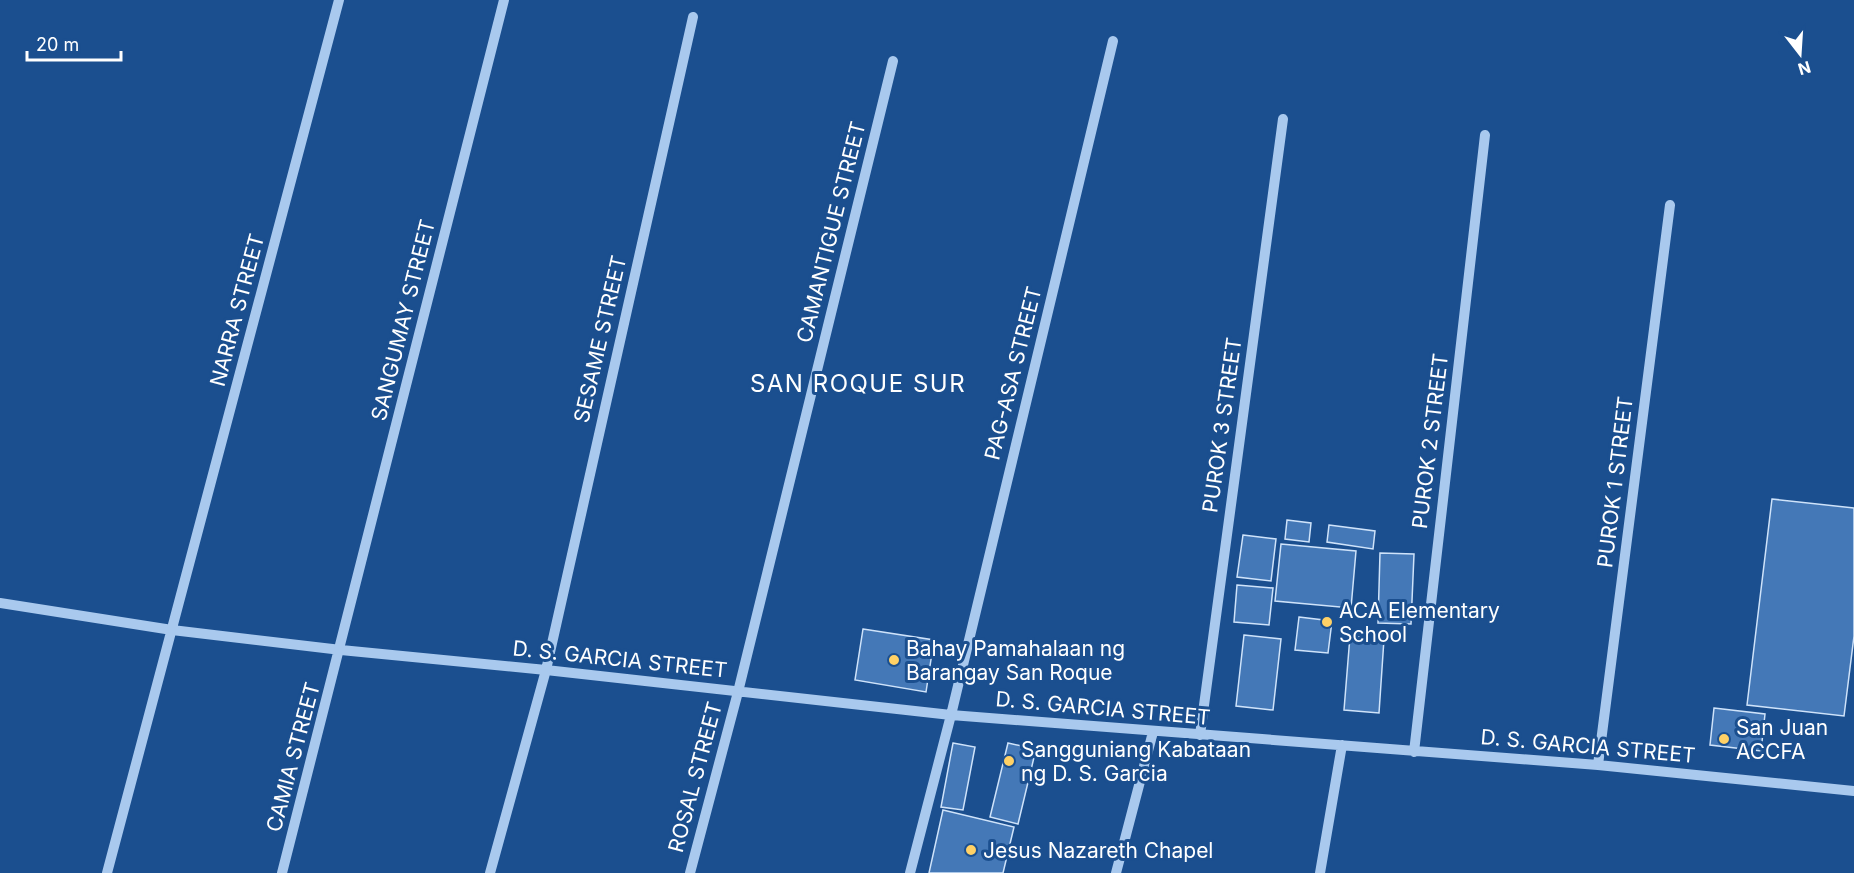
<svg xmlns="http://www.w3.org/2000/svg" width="1854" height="873" viewBox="0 0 1854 873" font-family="Inter,sans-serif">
  <rect width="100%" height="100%" fill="#1b4f8f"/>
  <path fill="#4478b7" stroke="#cfe3fa" stroke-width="1.5" d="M1772,499L1854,508V636L1844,716L1747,705Z
    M1287,520L1311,523L1309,542L1285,539Z
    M1329,525L1375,531L1373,549L1327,542Z
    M1243,535L1276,539L1271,581L1237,577Z
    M1281,544L1356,551L1351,608L1275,601Z
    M1380,553L1414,554L1411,624L1378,623Z
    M1237,585L1273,588L1269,625L1234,622Z
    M1299,617L1332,621L1328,653L1295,650Z
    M863,629L934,640L926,692L855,680Z
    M1244,635L1281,639L1273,710L1236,706Z
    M1350,636L1384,639L1379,713L1344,710Z
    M1714,708L1765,714L1761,751L1710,745Z
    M953,743L975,747L963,810L941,807Z
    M1008,743L1036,749L1018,824L990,817Z
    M943,810L1014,827L1003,873H929Z"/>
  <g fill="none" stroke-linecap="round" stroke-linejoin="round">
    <path stroke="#a9c9ee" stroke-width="10" d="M0,603L172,630L341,650L546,670L951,715L1598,765L1854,791
      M1200,735L1283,119
      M1414,752L1485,135
      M1598,765L1670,205
      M107,873L339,0
      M282,873L504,0
      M490,873L546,670L693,17
      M690,873L738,692L893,61
      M910,873L951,715L1113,41
      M1116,873L1153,732
      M1320,873L1342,745"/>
  </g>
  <g fill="#ffd166" stroke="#1b4f8f" stroke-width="2">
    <circle cx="1327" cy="622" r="6"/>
    <circle cx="894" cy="660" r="6"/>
    <circle cx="1724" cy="739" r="6"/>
    <circle cx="1009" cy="761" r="6"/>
    <circle cx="971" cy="850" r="6"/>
  </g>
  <g text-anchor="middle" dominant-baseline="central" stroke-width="6" stroke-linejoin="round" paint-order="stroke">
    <g font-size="21" fill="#fff" stroke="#1b4f8f">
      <text transform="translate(831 232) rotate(-76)">CAMANTIGUE STREET</text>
      <text transform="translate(237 310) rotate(-75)">NARRA STREET</text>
      <text transform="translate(403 320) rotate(-76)">SANGUMAY STREET</text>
      <text transform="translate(600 339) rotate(-77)">SESAME STREET</text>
      <text transform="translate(1013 373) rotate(-76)">PAG-ASA STREET</text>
      <text transform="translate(1222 425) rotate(-82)">PUROK 3 STREET</text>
      <text transform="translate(1430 441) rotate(-83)">PUROK 2 STREET</text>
      <text transform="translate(1615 482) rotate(-83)">PUROK 1 STREET</text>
      <text transform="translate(620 659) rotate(6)">D. S. GARCIA STREET</text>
      <text transform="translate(1103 708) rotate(5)">D. S. GARCIA STREET</text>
      <text transform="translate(1588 746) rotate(5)">D. S. GARCIA STREET</text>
      <text transform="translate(293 757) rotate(-75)">CAMIA STREET</text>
      <text transform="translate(695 777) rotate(-75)">ROSAL STREET</text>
    </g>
    <g font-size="21" fill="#fff" stroke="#1b4f8f" text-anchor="start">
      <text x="1339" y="610">ACA Elementary<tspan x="1339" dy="24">School</tspan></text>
      <text x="906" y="648">Bahay Pamahalaan ng<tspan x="906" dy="24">Barangay San Roque</tspan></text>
      <text x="1736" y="727">San Juan<tspan x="1736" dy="24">ACCFA</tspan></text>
      <text x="1021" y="749">Sangguniang Kabataan<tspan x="1021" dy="24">ng D. S. Garcia</tspan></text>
      <text x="983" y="850">Jesus Nazareth Chapel</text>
    </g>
    <g font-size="24" letter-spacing="1.5" fill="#fff" stroke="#1b4f8f">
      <text x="858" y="383">SAN ROQUE SUR</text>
    </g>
  </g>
  <g transform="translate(1800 54) rotate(163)" stroke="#1b4f8f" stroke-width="4.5" paint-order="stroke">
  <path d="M0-4.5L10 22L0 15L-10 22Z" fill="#ffffff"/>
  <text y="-9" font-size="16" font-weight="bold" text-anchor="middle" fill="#ffffff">N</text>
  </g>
  <path d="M27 51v9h94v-9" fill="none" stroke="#ffffff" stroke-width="3"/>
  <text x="36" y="51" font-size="18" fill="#ffffff" stroke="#1b4f8f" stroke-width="4.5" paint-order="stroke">20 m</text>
</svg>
